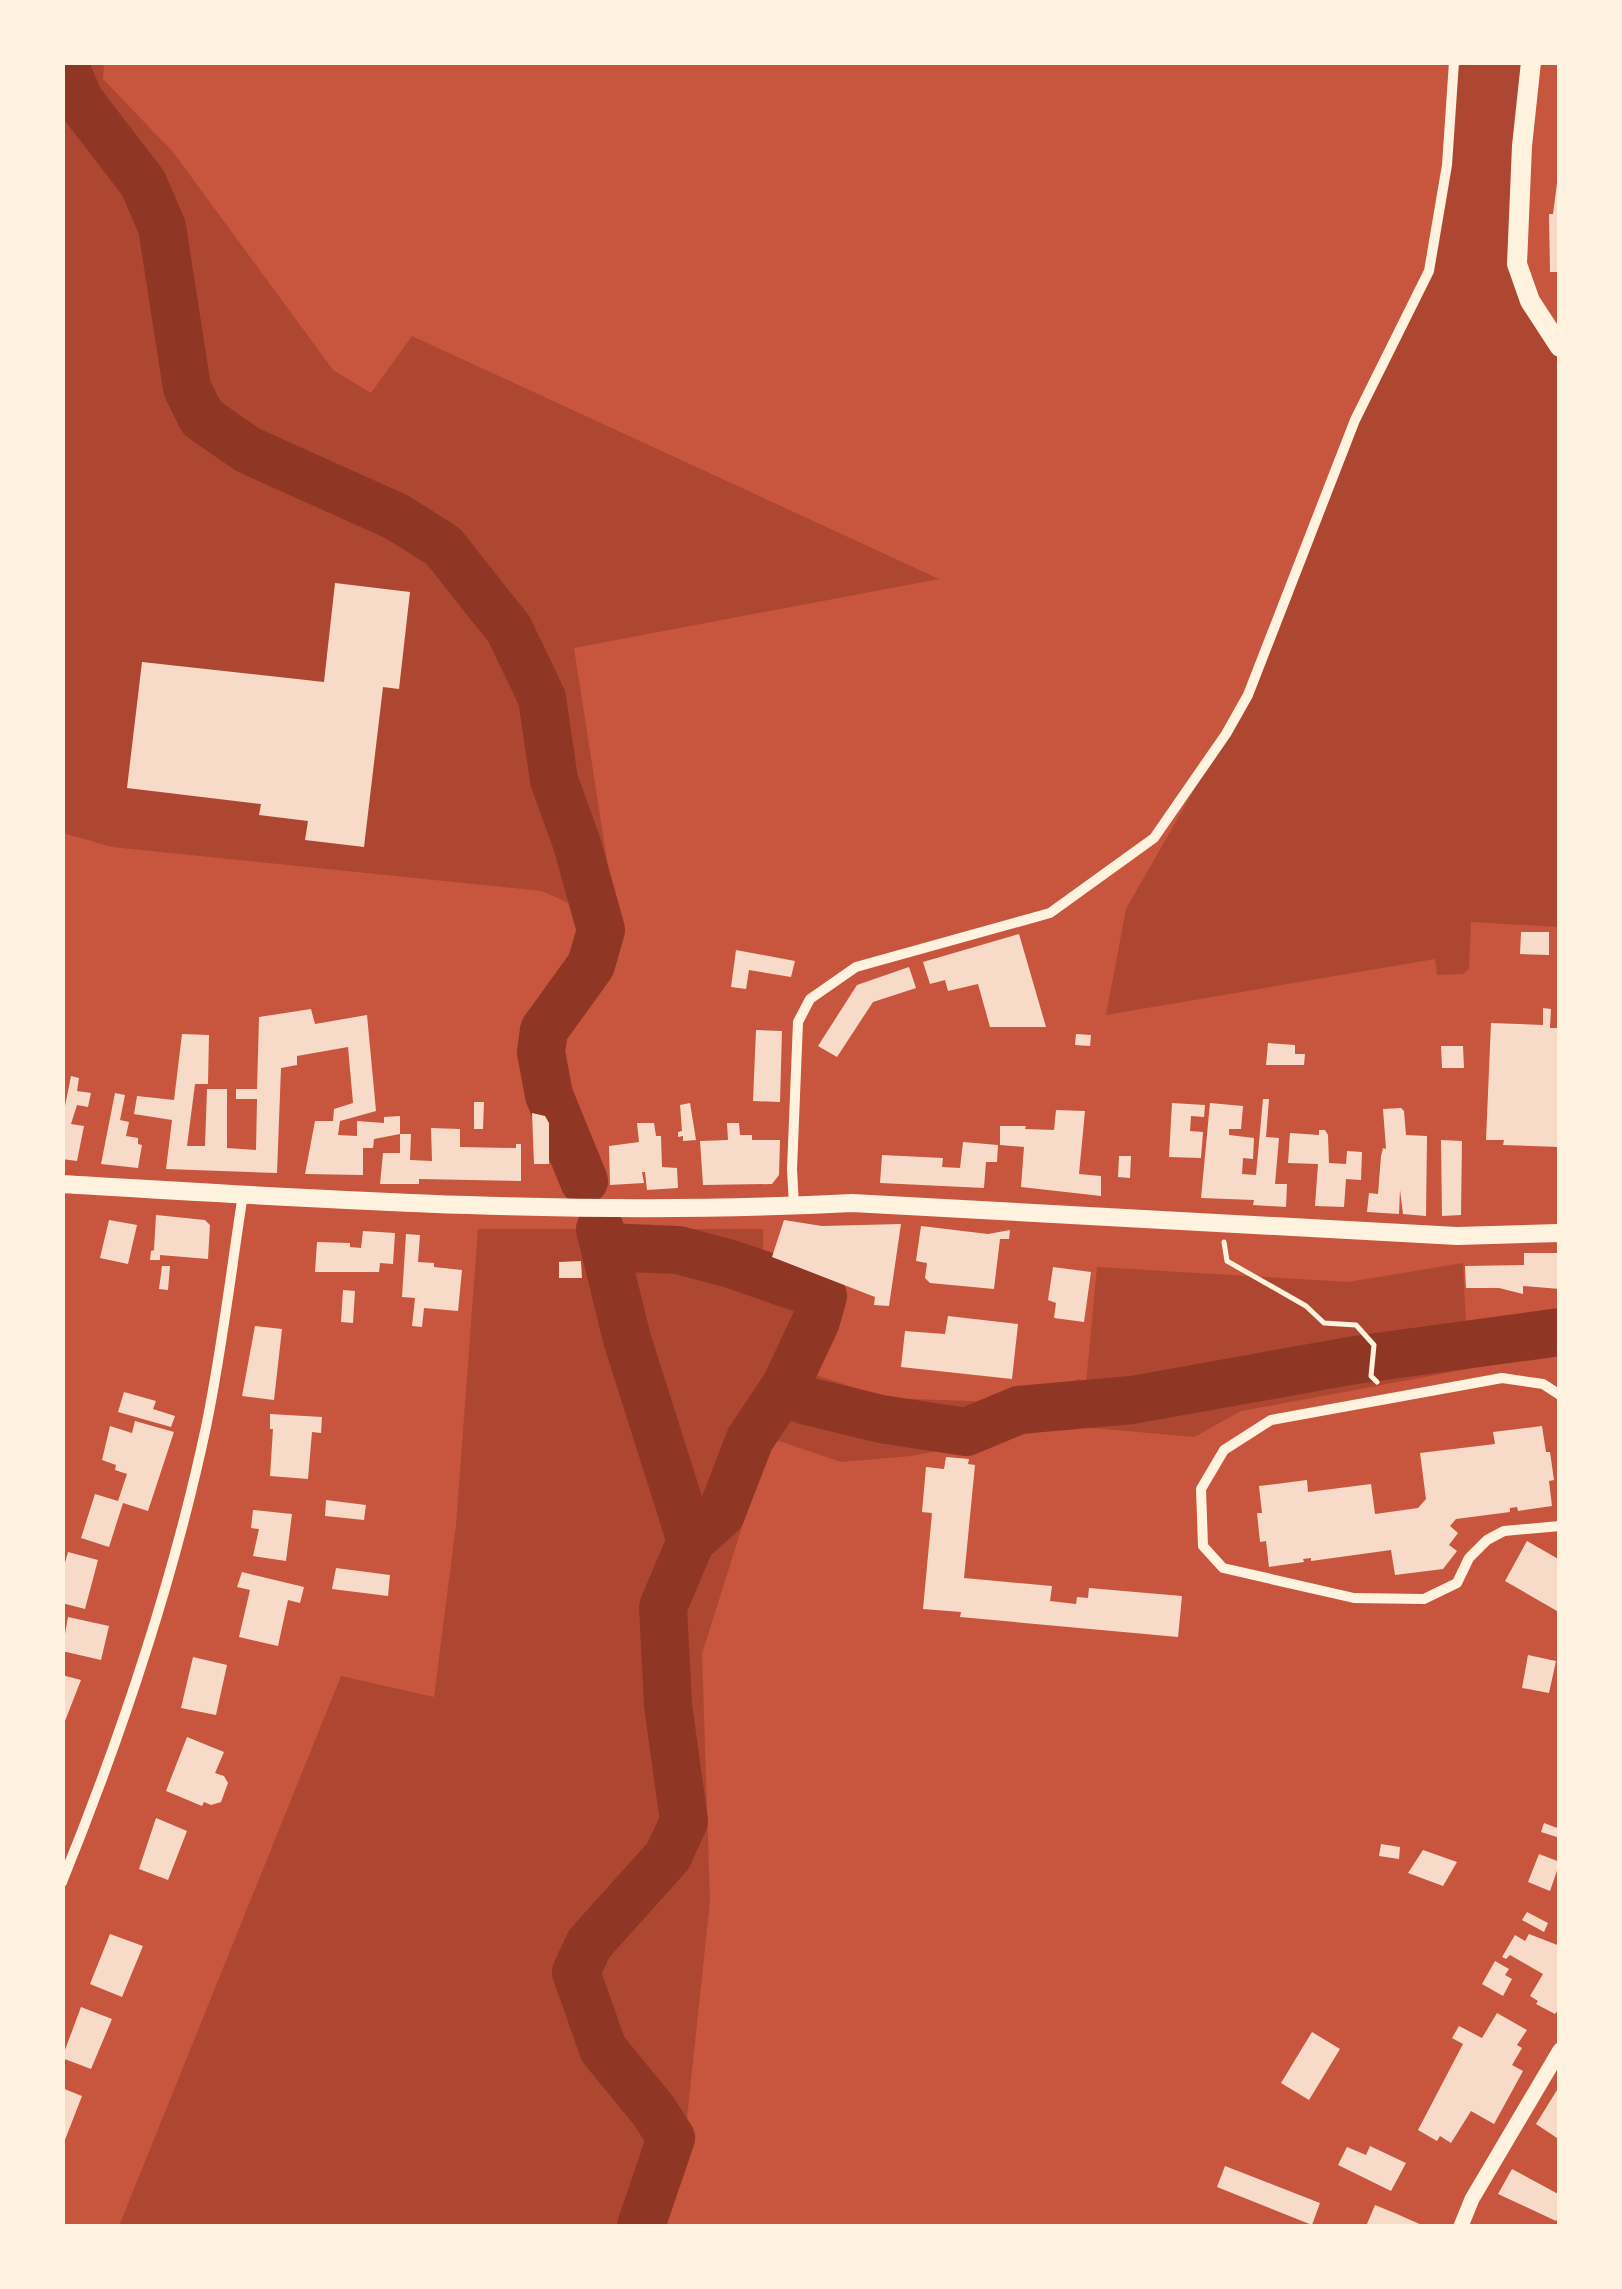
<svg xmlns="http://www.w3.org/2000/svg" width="1622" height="2289" viewBox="0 0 1622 2289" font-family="Arial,sans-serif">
  <rect width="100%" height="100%" fill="#c8553d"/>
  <path fill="#ae4732" d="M62,63H104L103,79L173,152L333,370L371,393L412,336L939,579L574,648L617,925L542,891L112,847L63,833Z
    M1454,63H1531L1517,264L1559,347V927L1471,922L1469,969L1463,974L1437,975L1435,959L1106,1015L1126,909L1248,695L1355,420L1429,271L1447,165Z
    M478,1229H763V1266L835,1292L804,1371L886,1398L996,1402L1081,1379L1068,1426L911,1456L841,1462L770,1438L702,1654L710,1901L687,2118L654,2226H119L341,1676L434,1697L456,1525Z
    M1463,1263L1468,1369L1241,1411L1194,1437L1082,1427L1097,1267L1348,1282Z"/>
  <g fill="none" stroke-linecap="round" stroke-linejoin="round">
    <path stroke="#8f3625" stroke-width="48" d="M63,62L80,101L143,183L162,227L187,388L202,418L248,450L397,517L443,546L509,629L542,698L554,780L577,844L601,930L591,965L544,1030L541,1052L549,1095L584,1181
      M600,1229L627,1339L691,1541L663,1607L668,1705L684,1821L668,1856L589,1944L576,1972L603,2049L653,2110L671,2138L641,2226
      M606,1247L678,1250L731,1264L823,1296L816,1321L786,1385L803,1400L881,1419L966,1432L1019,1410L1132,1400L1355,1360L1560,1332
      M691,1541L721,1514L750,1439L786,1385"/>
  </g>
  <path fill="#f7dbc8" d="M1557,183L1560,272H1550L1549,214H1553Z
    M335,583L410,592L399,689L383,687L364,847L305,840L308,821L259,815L261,804L127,788L142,662L324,682Z
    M1521,932H1549V955L1520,954Z
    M1019,934L1046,1027H990L978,984L948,991L945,980L930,984L923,962Z
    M736,950L795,961L791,977L749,970L746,989L731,987Z
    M909,967L916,988L873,1002L837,1057L818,1046L857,985Z
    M1543,1008L1551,1009L1550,1028H1560V1147L1503,1145L1504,1140H1486L1491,1023L1543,1025Z
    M311,1009L315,1024L367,1015L376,1111L340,1121L338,1135L357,1136V1121L384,1123V1117L400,1116V1134H411L410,1160L432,1161L431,1128L460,1129V1147L516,1148V1144H521V1181L419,1179V1184H380L383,1153H400V1134L374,1139L373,1148H363V1175L305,1174L315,1121H333L334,1109L353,1103L348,1047L297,1056V1065L281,1068L277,1173L166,1169L172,1120L134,1114L137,1096L174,1100L182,1034L209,1035L208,1084H195L187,1146H205L207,1089H227V1148L256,1150L257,1099H236V1089H257L259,1017Z
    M756,1030L782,1031L780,1102L753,1101Z
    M1076,1034L1091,1035L1090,1046L1075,1045Z
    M1268,1043L1295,1045V1054H1305L1304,1065H1266Z
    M1441,1046H1463L1464,1068H1442Z
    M71,1076L79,1078L77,1091L91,1093L88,1107L77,1105L71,1124L84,1126L77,1161L62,1159V1121Z
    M115,1093L125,1095L120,1120L129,1122L126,1136L138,1138V1144L142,1145L138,1168L101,1164Z
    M1263,1099H1269L1266,1137L1279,1138L1275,1184H1287L1286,1207L1253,1205L1254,1200L1201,1198L1210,1103L1243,1106L1241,1129H1229V1135L1254,1138L1253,1159L1243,1158L1242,1174L1256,1175Z
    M474,1102H484L483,1129H474Z
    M690,1103L696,1140L683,1141V1136L678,1137V1132L682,1131L680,1105Z
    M1172,1103L1205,1105L1204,1117L1191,1116L1190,1131L1203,1132L1201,1158L1169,1157Z
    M1401,1108L1404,1111L1406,1135L1427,1136L1426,1216L1403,1214L1400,1190L1399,1214L1367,1212L1369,1193L1378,1194L1381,1156L1383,1148L1386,1149L1383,1109Z
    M1056,1110L1085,1111L1079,1174L1101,1176V1196L1021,1187L1024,1147L1000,1145V1126H1026L1025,1129L1054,1130Z
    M532,1113L545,1116L549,1123V1164H534Z
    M637,1123H654L656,1136H661L662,1167L677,1168L678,1188L647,1190L645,1172H642L644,1183L610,1185L609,1146L639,1142Z
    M727,1123H739L740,1135H752V1140H780L779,1175L772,1184L703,1185L700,1141L728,1140Z
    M1319,1130H1325L1328,1135L1329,1163L1346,1164L1347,1151L1362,1152L1361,1180L1346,1179L1344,1207L1315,1206L1318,1164L1288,1163L1290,1133L1319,1135Z
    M1441,1140L1462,1141L1461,1215L1442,1216Z
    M963,1142L998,1145L997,1162H986L984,1188L880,1183L882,1155L943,1158L942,1167L960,1168Z
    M1119,1156H1131L1130,1178L1118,1177Z
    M156,1215L205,1220L210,1225L208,1259L160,1255V1260H150L151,1251L154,1250Z
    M109,1220L137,1225L128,1264L100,1258Z
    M784,1220L822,1226L901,1224L889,1306L874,1305L875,1297L772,1257Z
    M921,1226L988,1234L1010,1230L1009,1239H1000L994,1289L930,1283L925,1278L927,1263L916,1261Z
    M363,1231L395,1233L393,1264L380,1263L379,1272H315L317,1242L350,1243V1247L361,1248Z
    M406,1234L420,1235L418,1262L434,1263V1267L462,1270L458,1311L424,1308L422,1327L412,1326L415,1298L402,1297Z
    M1524,1253H1560V1289L1523,1286V1294L1499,1288H1466L1465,1266L1524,1265Z
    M581,1261L582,1278H559V1262Z
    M162,1266H170L168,1290L159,1289Z
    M1053,1267L1091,1272L1084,1322L1054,1318L1056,1303L1048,1300Z
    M343,1290L355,1291L353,1323L341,1322Z
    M948,1316L1018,1324L1012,1379L901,1367L905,1331L945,1334Z
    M255,1326L282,1329L274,1400L242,1396Z
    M124,1392L156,1401L153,1409L175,1416L171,1427L118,1412Z
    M270,1414L322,1417L321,1433L312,1432L308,1479L270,1476L273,1429H270Z
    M135,1421L174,1432L148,1511L123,1503L109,1547L81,1538L95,1494L118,1501L127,1474L115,1470L116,1465L102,1460L110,1426L132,1433Z
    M1542,1426L1546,1452H1550L1554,1480L1549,1481L1552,1506L1518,1511L1517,1507L1510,1508V1512L1456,1519L1450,1526L1458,1533L1449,1545L1457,1551L1443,1569L1395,1575L1391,1550L1311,1561V1558L1303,1559L1304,1562L1269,1567L1266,1541L1260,1542L1257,1513H1262L1259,1486L1307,1480L1308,1492L1371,1484L1375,1514L1418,1508L1426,1499L1420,1453L1495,1444L1493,1432Z
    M946,1457L969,1459L968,1464L975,1465L964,1578L1052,1586L1050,1601L1076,1604L1077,1597L1088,1598L1089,1588L1182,1596L1178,1637L960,1617L961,1612L923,1609L932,1513L922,1512L926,1467L944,1469Z
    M326,1500L366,1505L364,1520L325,1516Z
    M253,1510L292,1514L286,1561L253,1556L259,1529L251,1528Z
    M1527,1541L1560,1560L1557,1611L1505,1581Z
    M68,1552L98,1560L85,1609L62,1603V1574Z
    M336,1568L390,1575L388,1596L332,1589Z
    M242,1572L304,1587L300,1603L288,1600L278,1646L239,1637L250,1590L237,1587Z
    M68,1617L109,1626L101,1660L62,1651Z
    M1528,1655L1556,1661L1549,1693L1522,1688Z
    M193,1657L227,1665L216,1715L181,1708Z
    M62,1675L81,1680L63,1726L62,1725Z
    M187,1737L224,1752L215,1773L224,1776L228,1783L221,1802L211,1805L204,1802L202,1806L166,1791Z
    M156,1818L187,1831L168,1880L139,1869Z
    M1544,1823L1560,1829V1838L1541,1832Z
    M1381,1844L1400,1847L1399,1859L1379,1856Z
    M1423,1850L1457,1862L1443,1886L1408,1873Z
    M1539,1854L1560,1862L1550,1891L1528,1882Z
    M1527,1912L1548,1923L1544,1932L1522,1920Z
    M110,1934L143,1946L122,1997L90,1984Z
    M1529,1934L1560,1946V2007L1555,2014L1536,2004L1538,2001L1530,1996L1543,1974L1510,1955L1506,1959L1502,1957L1515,1935L1525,1941Z
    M1495,1961L1509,1969L1505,1975L1512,1979L1503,1996L1482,1984Z
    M81,2007L112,2019L91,2069L62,2058Z
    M1497,2013L1527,2030L1517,2045L1522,2048L1512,2065L1523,2071L1494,2124L1471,2111L1451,2143L1440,2136L1437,2141L1418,2130L1463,2044L1452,2038L1459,2026L1482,2038Z
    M1312,2032L1340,2049L1309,2100L1281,2083Z
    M62,2088L82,2096L63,2145H62Z
    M1557,2090L1560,2092V2140L1536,2124Z
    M1370,2146L1406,2163L1391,2191L1338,2165L1347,2147L1366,2155Z
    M1225,2166L1320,2203L1312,2225L1217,2187Z
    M1512,2169L1560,2195V2215L1556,2221L1498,2194Z
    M1375,2205L1397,2214L1424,2226L1367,2224Z"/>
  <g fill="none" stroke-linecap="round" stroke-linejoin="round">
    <path stroke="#fff3e0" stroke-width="5" d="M1224,1242L1227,1261L1306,1306L1324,1323L1356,1325L1374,1345L1371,1376L1377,1382"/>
    <path stroke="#fff3e0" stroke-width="10" d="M794,1206L792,1169L798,1022L810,999L856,967L1050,913L1154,838L1226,734L1248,695L1355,420L1429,271L1447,165L1454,62
      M1560,1395L1543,1384L1502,1378L1271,1420L1224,1450L1201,1489L1203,1546L1223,1568L1354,1598L1424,1599L1457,1583L1469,1558L1487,1540L1504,1531L1560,1526
      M62,1882C122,1734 173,1582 206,1427C222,1350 231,1271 243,1194"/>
    <path stroke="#fff3e0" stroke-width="15" d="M1461,2226L1472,2199L1560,2050"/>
    <path stroke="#fff3e0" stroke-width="18" d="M62,1184C325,1200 590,1217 852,1203L1457,1236L1560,1233"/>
    <path stroke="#fff3e0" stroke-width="20" d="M1531,62L1522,146L1517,264L1530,301L1560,347"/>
  </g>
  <rect width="1622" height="2289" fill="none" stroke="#fff3e0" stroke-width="130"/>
</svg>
